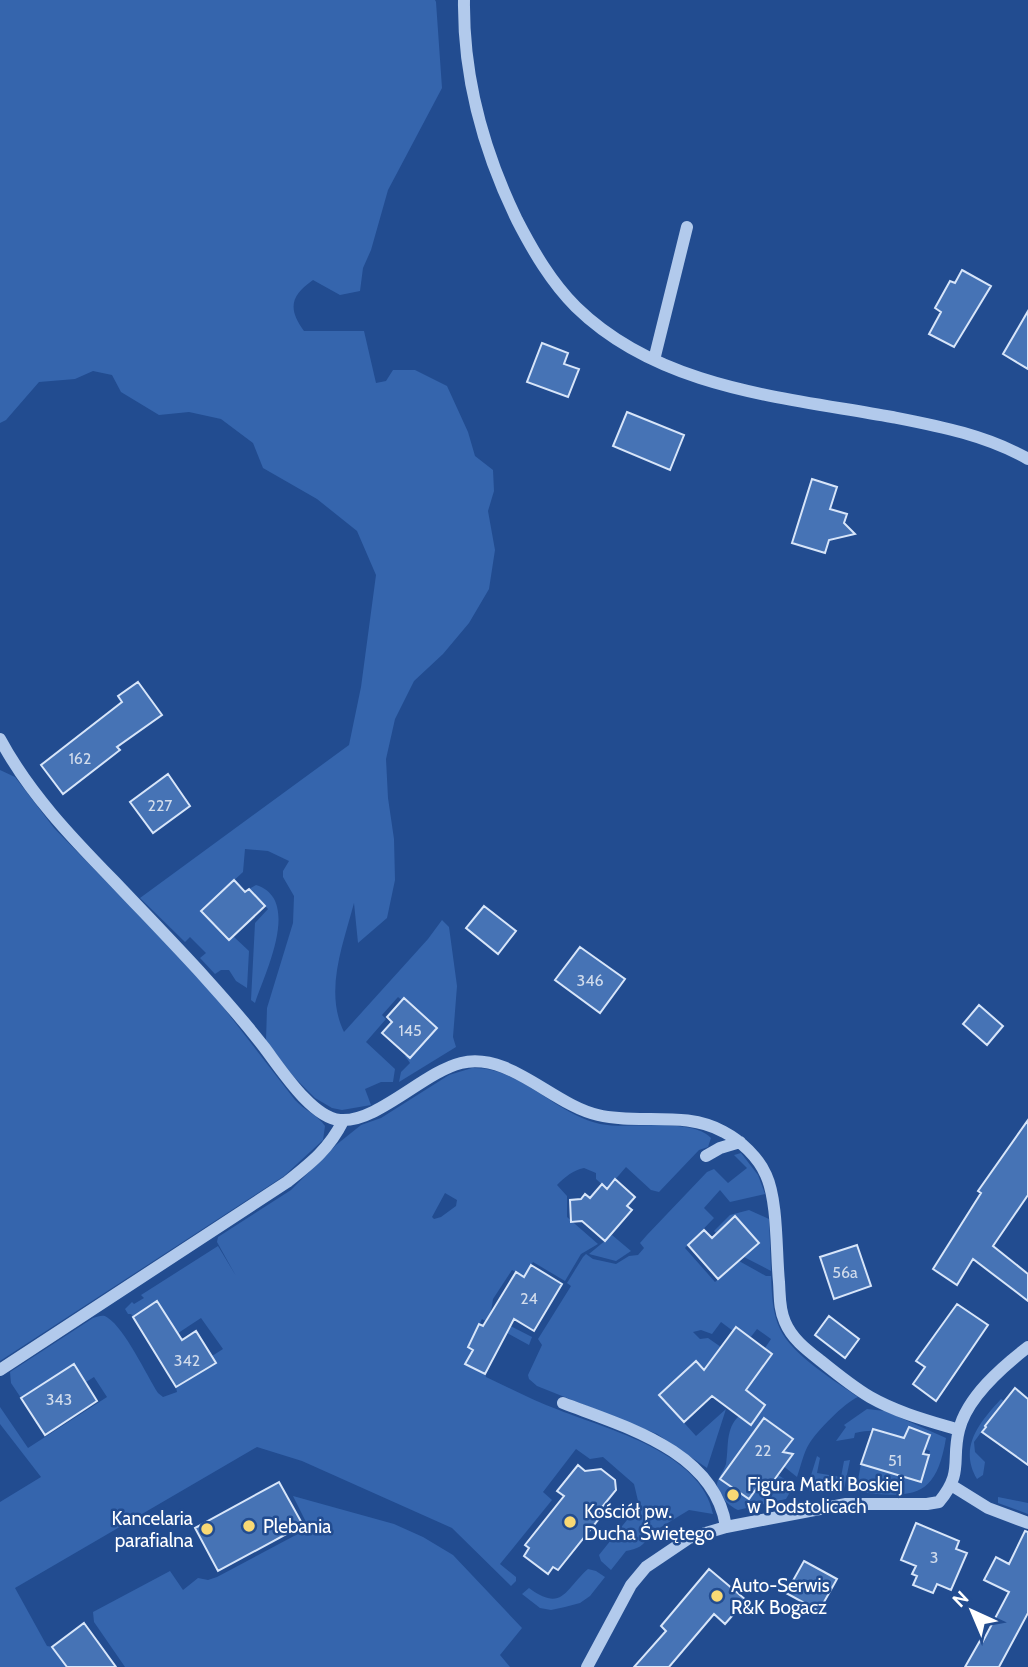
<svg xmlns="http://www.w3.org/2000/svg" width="1028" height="1667" viewBox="0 0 1028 1667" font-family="Cabin,sans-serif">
  <rect width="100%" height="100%" fill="#224c90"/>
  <path fill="#3565ad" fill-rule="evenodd" d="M0,0H435L436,2L442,88L388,190L371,250L363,268L360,291L340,295L313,280C290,296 288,309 304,331H364L376,383L386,381L393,370H415L447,386L468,432L475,456L493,470L494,491L488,511L495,550L489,589L469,623L443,654L414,681L395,719L386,759L388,798L394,839L395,880L387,918L358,943L354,903C343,945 324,991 344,1032L428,939L442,920L449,927L457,986L453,1037L456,1047L399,1082L401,1072L410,1063L405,1056L431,1025L398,997L382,1015L386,1019L366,1042L395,1069L393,1082H381L365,1089L371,1105L342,1110L332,1108L315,1098L294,1077L266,1041L267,1008L293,923L294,896L283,877V871L289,861L268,851L245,849L243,872L201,911L228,940L233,936L249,951L247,988L236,981L229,970H221L215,974L200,958L206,953L190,937L185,942L140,898L349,745L361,687L376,575L357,531L317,499L263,468L253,443L221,419L189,412L159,415L121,392L112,375L93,371L75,379L39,382L6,420L0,423Z
    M0,770L15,777L54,828L203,981L295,1100C304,1110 319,1116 325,1126L323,1140L284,1176L0,1361Z
    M256,885C302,899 265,973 255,1003L251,1000L255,923L268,909L249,889Z
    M472,1068C520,1067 554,1113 600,1124C629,1130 691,1117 711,1138L708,1147L699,1150L659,1192L651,1190L626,1167L607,1189L596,1179V1173L584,1168C573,1170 565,1177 557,1185L567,1196V1217L598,1244L581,1254L565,1281L533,1262L524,1277L512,1270L493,1299L491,1312L499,1320L532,1337L529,1345L482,1319L468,1346L473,1350L466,1364L485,1374L486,1377C510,1388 534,1401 559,1410C609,1430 701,1452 713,1514L689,1510L648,1535C646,1546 636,1549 626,1551L611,1570L601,1561L599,1555L639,1505L634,1484L603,1457L590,1459L576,1449L543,1492L552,1500L500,1564L516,1577V1581L511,1586L452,1528L302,1461L257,1447L15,1588L47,1646L52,1647L67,1667H0V1502L41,1477L0,1424V1407L28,1448L107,1397L94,1377L86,1382L74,1364L21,1398L11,1383L10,1372L93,1318C99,1316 104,1314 108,1318C125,1329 146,1374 158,1393L163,1397L177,1392L176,1387L216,1363L212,1356L223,1349L201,1318L160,1345H150V1343L173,1327L172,1324L157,1301L133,1317L131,1314H128L125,1309L132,1302L134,1304L144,1298L141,1295L218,1246L236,1276L217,1242L218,1237L291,1190L336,1145L361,1125L381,1118L449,1075ZM445,1193L457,1200L456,1206L441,1217L434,1219L432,1217Z
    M741,1153L758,1175L765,1194L730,1202L720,1190L704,1208L714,1218L685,1248L715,1282L739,1261L766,1276H771C772,1294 772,1312 780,1329C792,1355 835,1381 858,1397C844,1403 817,1431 809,1444C803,1454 801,1466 797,1477L777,1461L793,1438L764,1418L721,1479L749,1499L761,1482L769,1487L778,1475L794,1485L786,1499L738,1510C729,1506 717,1495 717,1484C718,1477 724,1471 726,1464C729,1447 725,1429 739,1416L751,1424L765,1405L753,1396L741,1402L748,1384L751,1383L772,1354L765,1348L771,1339L757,1329L750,1338L736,1327L733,1331L721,1322L712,1334L701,1330L693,1332L700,1339L708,1338L731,1354L707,1373L696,1361L659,1395L696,1436L726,1409L707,1468L657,1434L537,1386L529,1379L528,1375L542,1345L538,1339L571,1286L567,1283L583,1257L586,1254L593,1259L616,1264L629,1256L638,1255L644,1248L640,1243L647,1235L707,1172L714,1169L728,1183L747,1168L734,1155Z
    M749,1210L769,1219L771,1271L744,1257L759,1243L735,1216L716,1233L714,1231L730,1215Z
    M612,1235L631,1251L616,1261L589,1254Z
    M1001,1399L1004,1401L974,1442L975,1452L985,1462L983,1475L977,1479C958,1447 980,1422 1001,1399Z
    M867,1409L885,1411L946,1438C936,1499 913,1498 858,1492L857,1485L861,1464L921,1482L930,1451L925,1449L930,1435L909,1427L903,1440C888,1430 873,1429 855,1433L854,1438L836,1441L846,1427L844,1425Z
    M817,1456L820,1458L817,1473L841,1477L844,1461L850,1460L844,1489L810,1492L808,1485Z
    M293,1496L394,1524L423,1537L453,1555L522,1628L500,1655L510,1667H125L94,1622L93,1612L170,1571L183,1590L198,1578L208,1580L217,1577L309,1528Z
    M998,1497L1028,1503V1514L998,1503Z
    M588,1569L596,1571L605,1577L590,1596L580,1603L565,1607L551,1610L540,1608L522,1594L529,1588C563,1613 565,1589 588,1569Z"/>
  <path fill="#4673b5" stroke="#d7e5f9" stroke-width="2" d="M962,270L991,286L954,347L929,334L941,312L935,308L950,281L955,283Z
    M1028,311V369L1003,354Z
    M542,343L568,353L564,364L579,369L568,397L527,382Z
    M627,412L684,435L670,470L613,446Z
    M812,479L837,487L830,509L847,514L844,523L855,534L829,540L825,553L792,543Z
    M138,682L162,715L117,747L120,750L63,794L41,765L122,702L118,696Z
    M168,774L190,806L153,833L130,802Z
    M234,880L245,892L249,889L265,906L229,940L201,911Z
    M484,906L516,931L498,954L466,928Z
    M580,947L625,979L600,1013L555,980Z
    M404,998L437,1028L410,1058L382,1033L392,1022L387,1017Z
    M979,1005L1003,1026L987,1045L963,1024Z
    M1028,1120V1195L993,1246L1028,1274V1301L973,1259L957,1285L933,1269L981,1193L978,1191Z
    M615,1179L635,1197L627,1206L632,1210L605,1241L582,1221L571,1222L570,1200L581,1199L585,1194L590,1198L602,1184L607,1189Z
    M735,1216L759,1243L718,1279L688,1245L704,1230L712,1238Z
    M857,1245L871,1286L834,1299L820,1257Z
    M531,1265L562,1284L534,1331L514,1319L485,1374L465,1364L473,1350L468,1347L479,1324L483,1326L516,1272L524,1277Z
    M157,1301L182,1340L196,1331L216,1363L176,1387L133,1317Z
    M957,1304L988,1325L936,1401L913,1384L925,1367L916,1361Z
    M829,1316L859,1339L845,1358L815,1335Z
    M736,1327L772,1354L746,1390L765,1405L751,1425L712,1396L684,1422L659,1395L696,1361L704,1370Z
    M74,1364L97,1401L45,1435L21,1398Z
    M1015,1388L1028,1399V1465L982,1432L986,1427L985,1426Z
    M764,1418L793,1439L783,1452L793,1454L769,1487L761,1482L749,1499L720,1479Z
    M909,1427L930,1435L923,1454L929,1455L921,1482L861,1464L873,1429L904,1438Z
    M578,1465L585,1471L601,1469L615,1480L616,1490L598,1512L602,1515L558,1570L553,1567L548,1574L524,1556L529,1548L525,1545L564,1496L557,1491Z
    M279,1482L303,1525L218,1571L195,1528Z
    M916,1523L959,1541L956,1549L967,1553L951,1590L937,1584L933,1593L913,1585L917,1576L912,1574L916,1566L901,1560Z
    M1025,1531L1028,1532V1613L999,1667H965L981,1639L983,1641L1009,1592L984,1580L996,1557L1009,1564Z
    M804,1561L837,1579L819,1611L786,1593Z
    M709,1569L746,1600L725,1624L714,1614L669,1667H634L666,1631L661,1626Z
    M84,1623L116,1667H67L52,1647Z"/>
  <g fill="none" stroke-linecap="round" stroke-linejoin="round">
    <path stroke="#b2caec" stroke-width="12" d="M464,0C463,76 484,152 517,220C533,251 551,282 576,307C660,389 783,397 892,417C938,426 986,435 1028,459
      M654,360L687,227
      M0,739C29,793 71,837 114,881C165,935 218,988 264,1047C280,1068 312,1118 340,1120C377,1123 424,1072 461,1063C509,1051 553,1105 598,1115C639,1125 685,1110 724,1132C741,1141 758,1157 766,1175C778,1201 776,1253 779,1282C780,1296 779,1309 785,1322C792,1339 807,1350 821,1361C837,1374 853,1387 870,1397C898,1413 929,1421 959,1430
      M706,1156L720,1148L740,1142
      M0,1370L287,1182C311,1163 329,1149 343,1121
      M563,1403C623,1426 715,1451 726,1527
      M951,1485L988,1508L1028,1523
      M587,1667L631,1585L646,1567L689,1538L726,1527L846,1504H927L939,1502C964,1472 951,1461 959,1430C967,1397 1002,1367 1028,1347"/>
  </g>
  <g fill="#f9d974" stroke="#224c90" stroke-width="2.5">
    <circle cx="733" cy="1495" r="7"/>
    <circle cx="570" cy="1522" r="7"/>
    <circle cx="249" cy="1526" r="7"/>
    <circle cx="207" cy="1529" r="7"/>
    <circle cx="717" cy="1596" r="7"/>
  </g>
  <g text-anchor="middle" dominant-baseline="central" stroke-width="5" stroke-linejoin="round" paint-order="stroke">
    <g font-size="16" fill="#d1dcec">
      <text x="80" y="758">162</text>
      <text x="160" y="805">227</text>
      <text x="590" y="980">346</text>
      <text x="410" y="1030">145</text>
      <text x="845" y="1272">56a</text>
      <text x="529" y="1298">24</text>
      <text x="187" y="1360">342</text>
      <text x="59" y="1399">343</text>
      <text x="763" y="1450">22</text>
      <text x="895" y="1460">51</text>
      <text x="934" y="1557">3</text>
    </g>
    <g font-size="19" fill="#fff" stroke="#224c90" text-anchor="start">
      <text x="747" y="1484">Figura Matki Boskiej<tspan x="747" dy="22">w Podstolicach</tspan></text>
      <text x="584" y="1511">Kościół pw.<tspan x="584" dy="22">Ducha Świętego</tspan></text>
      <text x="193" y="1518" text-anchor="end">Kancelaria<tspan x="193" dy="22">parafialna</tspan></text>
      <text x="263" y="1526">Plebania</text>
      <text x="731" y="1585">Auto-Serwis<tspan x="731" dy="22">R&amp;K Bogacz</tspan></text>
    </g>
  </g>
  <g transform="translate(972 1611) rotate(316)" stroke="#224c90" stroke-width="5" paint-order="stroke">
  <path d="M0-5L12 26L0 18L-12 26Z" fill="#ffffff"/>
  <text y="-10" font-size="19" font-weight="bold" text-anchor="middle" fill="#ffffff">N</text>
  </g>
</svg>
